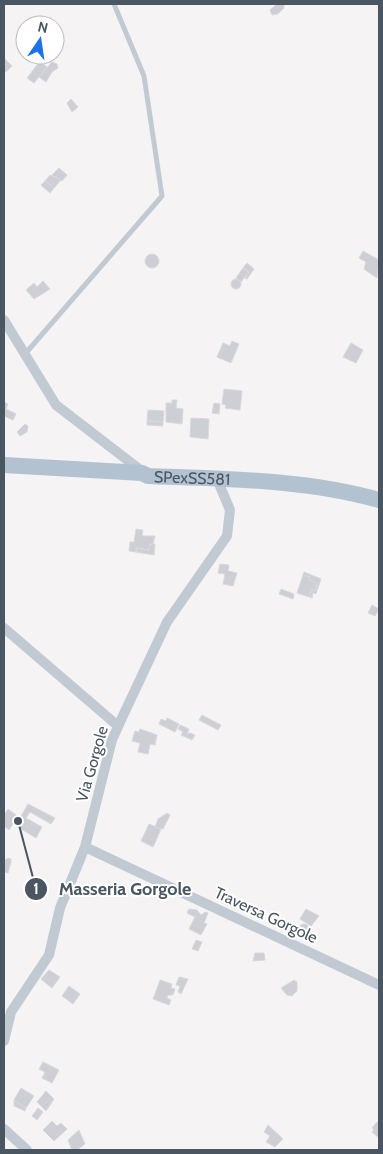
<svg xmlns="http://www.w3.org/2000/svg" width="383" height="1154" viewBox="0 0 383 1154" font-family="Cabin,sans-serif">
  <rect width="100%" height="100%" fill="#f5f3f3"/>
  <path fill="#cdcfd5" stroke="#d7d9de" d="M277,4H284V8L278,14L272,15L270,10Z
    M4,58L12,66L6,72L4,70Z
    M40,61L47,67L34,83L27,78Z
    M52,62L57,64L58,68L52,72L46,82L39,77Z
    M71,99L78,107L72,112L67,103Z
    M59,168L67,175L62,181L52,175Z
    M50,175L61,180L54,188L45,181Z
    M45,181L54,188L50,193L41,185Z
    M363,251L379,260L377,278L364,269L366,262L359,258Z
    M145 261a7 7 0 1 1 14 0a7 7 0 1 1-14 0Z
    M247,263L254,269L247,279L245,278L249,272L243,268Z
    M243,268L249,272L241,282L236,278Z
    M231 284a5 5 0 1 1 10 0a5 5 0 1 1-10 0Z
    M43,281L50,289L34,299L26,290L34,283L37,287Z
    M232,341L239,344L231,363L217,357L223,343L230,346Z
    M351,343L363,350L356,363L343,357Z
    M224,389L242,391L240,410L225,408L226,405L222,404Z
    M172,400H177L176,408L183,409L182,424L166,422V403H172Z
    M4,402L8,404L6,409L16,414L13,420L4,416Z
    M214,403L220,404L219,414L212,413Z
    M148,410L164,411L163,422L147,421Z
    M191,418L209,419L208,439L190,437Z
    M147,421L163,422V426L147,425Z
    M25,424L28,426L27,432L20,436L17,432Z
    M136,529L143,530L142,536H155L153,544H150L149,550L136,548V552L129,551L130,542H134Z
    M150,544H155L154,555L136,552V548L149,550Z
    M220,564L229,565L228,571L237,573L233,586L223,584L225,574L218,573Z
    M304,572L321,579L316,594L313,593L312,598L309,597L311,590L315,591L317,583L309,580L310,577L303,575Z
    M303,575L310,577L309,580L317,583L315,591L311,590L309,597L297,593Z
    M281,589L294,594L293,599L279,594Z
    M372,605L379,609L375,616L368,613Z
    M202,715L221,725L218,730L199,720Z
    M167,718L179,724L175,732L159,724L161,719L166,721Z
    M180,725L189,729L187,734L190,733L195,735L192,740L181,735L183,732L178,729Z
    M140,729L157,735L155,745L150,744L148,754L138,752L140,743L132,741L135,731L139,732Z
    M28,804L55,818L51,824L30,812L26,818L42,827L36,838L13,824L9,830L4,826V815L8,809L20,818Z
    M167,813L170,815L163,829L155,827L158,819Z
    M149,824L161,829L153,847L141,841Z
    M8,858L11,859V862L8,873L4,872L5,860Z
    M189,909L197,910L201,915L205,912L208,913L204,923L207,924L201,935L189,929L195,917L187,913Z
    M306,909L319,916L311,926L300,919Z
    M298 930a6 6 0 1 1 12 0a6 6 0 1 1-12 0Z
    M196,940L202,942L198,951L192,949Z
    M255,953H264L265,960L253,961Z
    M49,970L60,977L52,988L41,979Z
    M179,977L188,979L181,994L178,992L180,986L176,985Z
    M160,980L172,984L171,988L175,989L173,995H168L167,998L171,1000L169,1005L153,999Z
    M294,980L297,982V991L292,996L287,995L281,988Z
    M69,986L80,994L73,1004L62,996Z
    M43,1062L59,1070L52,1083L42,1078L45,1072L39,1069Z
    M21,1088L34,1096L26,1108L14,1100Z
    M46,1091L54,1099L46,1111L37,1102Z
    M14,1100L26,1108L25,1111L14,1106Z
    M38,1108L43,1112L37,1120L32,1116Z
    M52,1121L57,1126L61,1123L67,1129L54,1141L43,1130Z
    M377,1122L379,1123V1138L372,1132L374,1129L372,1128Z
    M268,1125L283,1139L275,1147L266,1142L270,1136L264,1132Z
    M79,1130L85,1144L77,1150H72L68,1140Z"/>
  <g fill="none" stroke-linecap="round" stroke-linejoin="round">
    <path stroke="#c1cad2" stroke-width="5" d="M25,354L162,196L144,76L114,4"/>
    <path stroke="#c1cad2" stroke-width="10" d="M4,320L56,405L143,472
      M4,628L118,726
      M85,847L379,985
      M4,1041L11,1012L49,955L60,908L85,847L112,740L121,720L167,622L227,536L230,510L217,479
      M4,1129L27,1150"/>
    <path stroke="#b3c2d1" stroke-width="16" id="s1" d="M4,465L142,473L148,476C226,479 304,479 379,500"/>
  </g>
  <g text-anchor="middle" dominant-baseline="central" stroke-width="4" stroke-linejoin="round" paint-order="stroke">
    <g font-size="16" fill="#4a5661" stroke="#fff">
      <text stroke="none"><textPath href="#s1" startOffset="189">SPexSS581</textPath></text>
      <text transform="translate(92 764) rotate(-74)">Via Gorgole</text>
      <text transform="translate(266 915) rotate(25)">Traversa Gorgole</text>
    </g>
  </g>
  <path fill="none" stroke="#4a5661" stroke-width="2" d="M18 821L36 889"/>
  <g fill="#4a5661" stroke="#fff" stroke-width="2">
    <circle cx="18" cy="821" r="5"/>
    <circle cx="36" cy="889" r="12"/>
  </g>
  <g font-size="15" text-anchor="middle" font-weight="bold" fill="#fff">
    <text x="36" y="894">1</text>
  </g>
  <g font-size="18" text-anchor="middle" font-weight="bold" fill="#4a5661" stroke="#fff" stroke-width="4" stroke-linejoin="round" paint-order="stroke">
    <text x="125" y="895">Masseria Gorgole</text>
  </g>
  <rect width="383" height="1154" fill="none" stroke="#4a5661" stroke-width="10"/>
  <g transform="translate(40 40) rotate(13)"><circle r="24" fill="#ffffff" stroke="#b7bbc0"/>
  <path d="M0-4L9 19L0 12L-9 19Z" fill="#1a73e8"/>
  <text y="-8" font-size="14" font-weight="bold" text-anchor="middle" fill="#4a5661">N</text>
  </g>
</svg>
